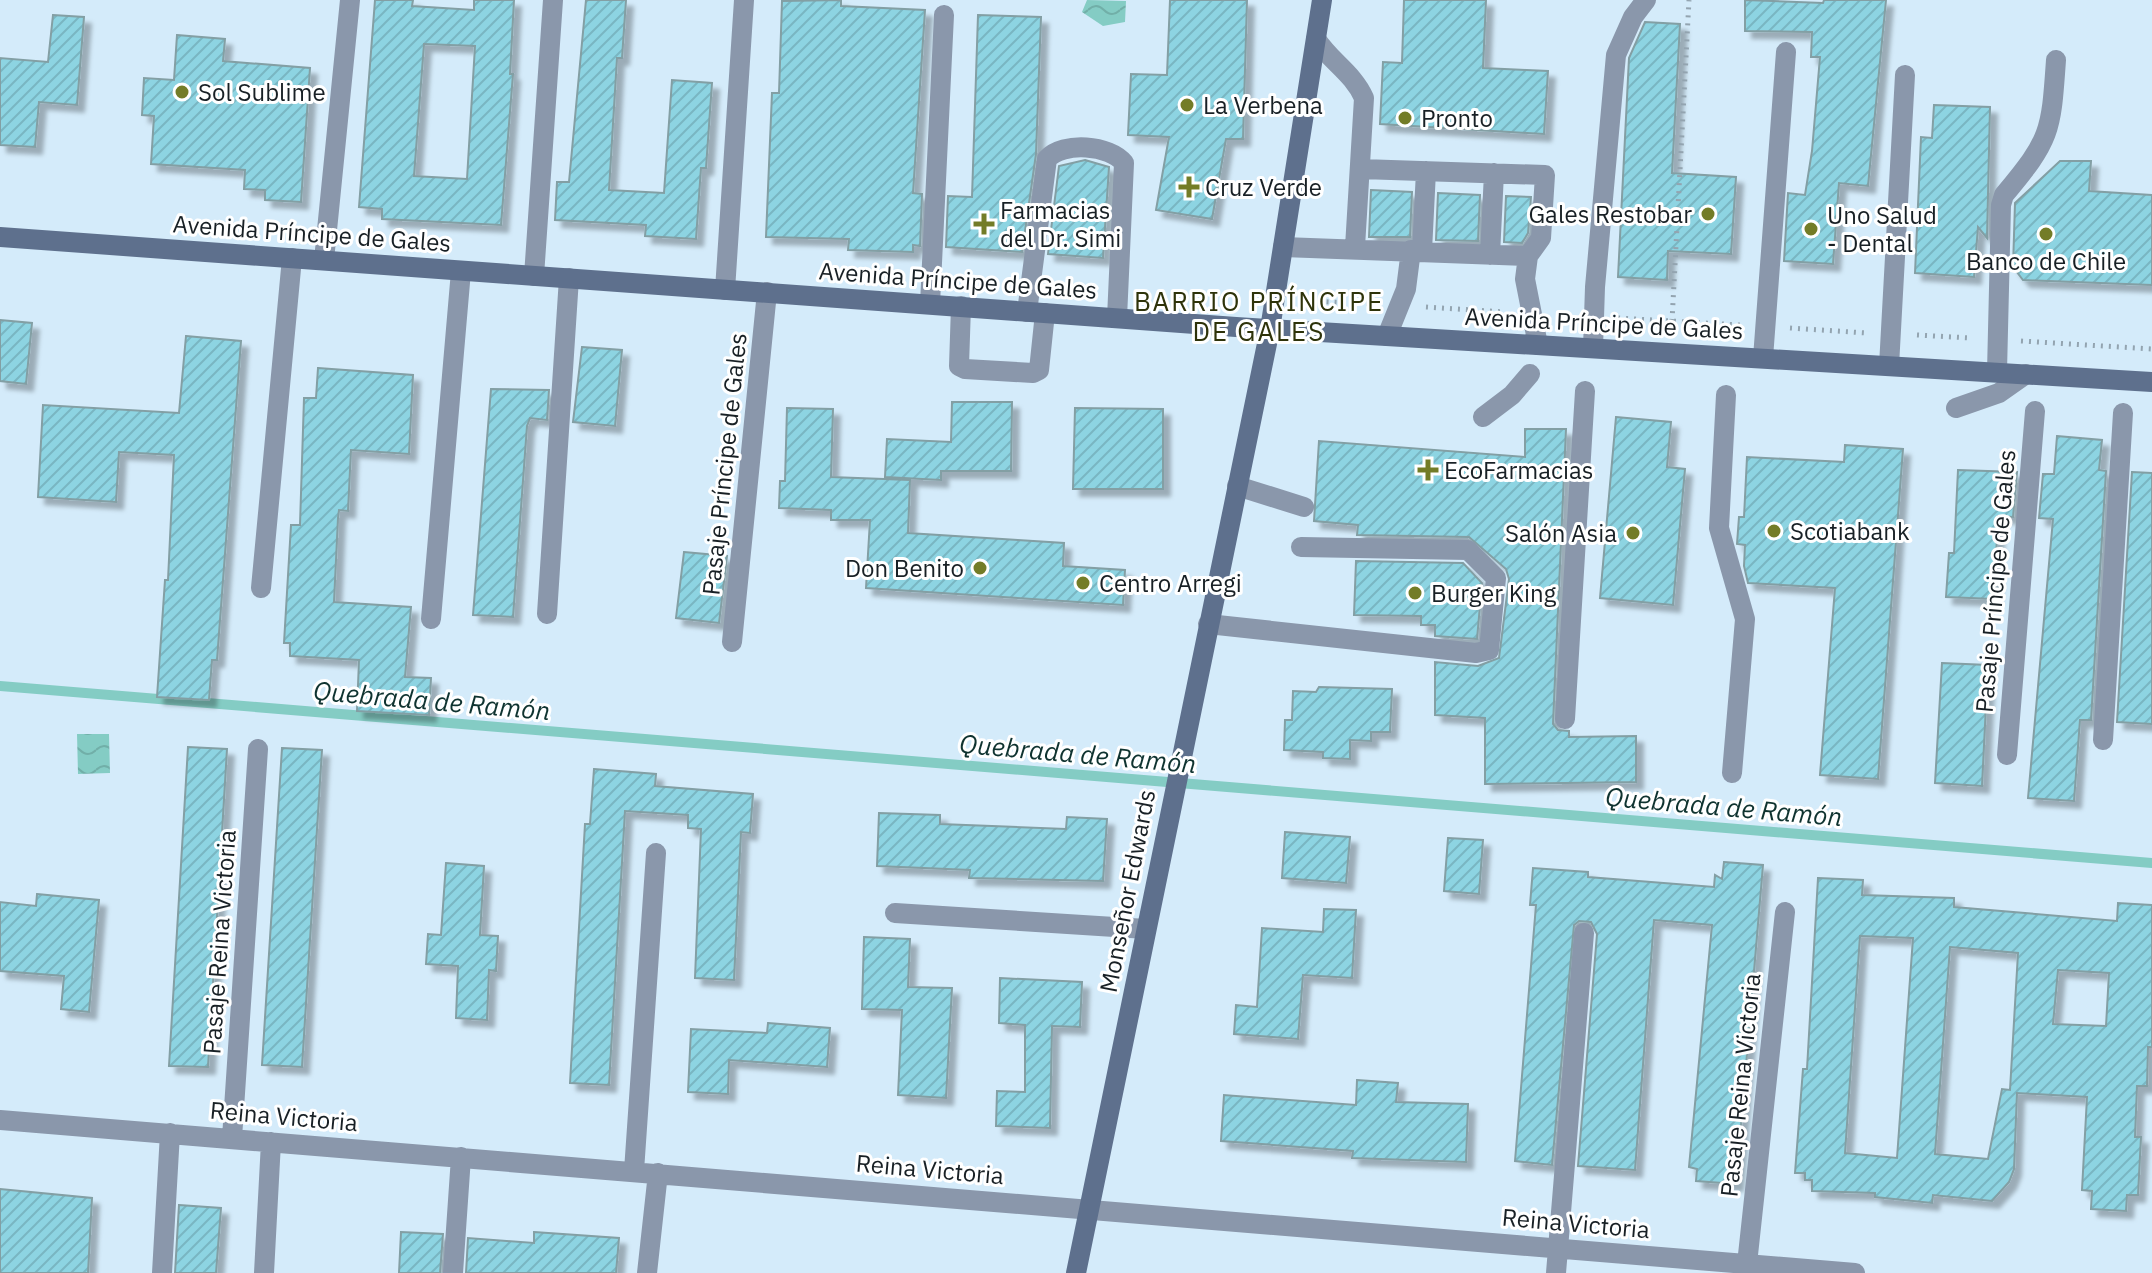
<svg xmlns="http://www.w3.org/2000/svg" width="2152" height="1273" viewBox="0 0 2152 1273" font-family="'IBM Plex Sans',sans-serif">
  <defs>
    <pattern id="water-waves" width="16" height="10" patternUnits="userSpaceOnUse" patternTransform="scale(2)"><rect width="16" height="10" fill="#84ccc4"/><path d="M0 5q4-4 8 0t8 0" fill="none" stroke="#71afa8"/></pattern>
    <pattern id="building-hatch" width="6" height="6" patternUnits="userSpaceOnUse" patternTransform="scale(2)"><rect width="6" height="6" fill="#8dd4e2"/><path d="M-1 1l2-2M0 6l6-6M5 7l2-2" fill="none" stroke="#79b6c2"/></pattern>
    <filter id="shadow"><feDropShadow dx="7" dy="7" stdDeviation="2" flood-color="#0004"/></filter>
  </defs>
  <rect width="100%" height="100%" fill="#d4ebfa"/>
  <path fill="url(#water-waves)" d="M1087,0L1126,1L1125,22L1103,26L1082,12Z
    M77,734H109L110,773L78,774Z"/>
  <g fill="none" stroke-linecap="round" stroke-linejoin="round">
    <path stroke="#84ccc4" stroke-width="10" d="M0,686L2152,863"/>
  </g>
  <path fill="url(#building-hatch)" stroke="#839fa4" stroke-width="2" fill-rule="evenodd" filter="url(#shadow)" d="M375,0H413L412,6L474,10V0H514L510,74H513L501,225L382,219V209L359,207ZM424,44L475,46L467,179L414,176Z
    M586,0H626L622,58H617L609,190L664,193L672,80L712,83L706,168H701L696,239L645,236L646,225L555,220L557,182H569Z
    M841,0V6L925,10L913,193L922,194L920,246L913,245V252L848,250L849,239L766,237L772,93H779L782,1Z
    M1170,0H1247L1243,139H1226L1212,219L1156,210L1169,137L1128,135L1131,74L1167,75Z
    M1404,0H1486L1483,68L1548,71L1544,134L1380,124L1383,62L1402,63Z
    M1745,0L1823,3L1824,0H1886L1868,186L1839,183L1833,264L1784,261L1788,193L1805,195L1812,151L1820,57H1811L1812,32L1745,31Z
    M53,15L84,17L77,105L39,102L35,147L0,145V58L48,62Z
    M978,15L1041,17L1036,154L1022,252L946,247L948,196L972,197Z
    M1645,22L1680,24L1672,173L1736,177L1731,254L1668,251L1667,280L1618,277L1629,58Z
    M177,35L225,39L223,61L310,68L301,202L265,200V190L244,189L245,170L151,164L154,116L142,115L144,78L174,80Z
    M1934,105L1990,107L1987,238L1978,227L1974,277L1915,273L1921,137L1932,138Z
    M1085,160L1109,167L1103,258L1048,254L1059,166Z
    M2060,161H2091L2089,191L2152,195V285L2023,280L2013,267L2015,203Z
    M1371,190L1412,192L1410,237H1369Z
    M1438,193L1480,195L1478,241L1436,240Z
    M1506,196L1531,197L1528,233L1522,243L1504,242Z
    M0,320L32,323L26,384L0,381Z
    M186,336L241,341L217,660H212L209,700L157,697L165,580H168L174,455L119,452L116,502L38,497L43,405L179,413Z
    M582,347L622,350L615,426L573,422Z
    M318,368L413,375L409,454L351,450L348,511L339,510L338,518L334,602L411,607L405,677L431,678L429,715L357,711L359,660L290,656V643H284L291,525H300L304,398H316Z
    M491,389L549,390L547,420L530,418L527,426L513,617L473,615Z
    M952,402H1012L1011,471H941V480L885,477L887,439L951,442Z
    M787,408L833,409L831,477L910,480L908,533L1064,543L1063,566L1125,570L1123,605L866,588L870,520H831V510L779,508L780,481H785Z
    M1075,408L1163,409V489H1073Z
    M1616,417L1671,422L1667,467L1685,469L1673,605L1600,598Z
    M1525,429H1566L1553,724L1558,730L1569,731V737L1636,736V782L1485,784V718L1435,715V662L1478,666L1499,658L1509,579L1506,569L1469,537L1357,535L1358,525L1314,521L1319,441L1525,457Z
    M2057,436L2102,440L2099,470L2106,471L2091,720H2080L2074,801L2028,798L2053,519L2039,518L2043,474H2054Z
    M1845,445L1903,449L1878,779L1820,775L1835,588L1748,583L1744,566L1745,545L1737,544L1739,517H1744L1747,457L1844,462Z
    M1958,470L2017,472L2013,517L1998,516L1994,599L1946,597L1949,553H1954Z
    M2132,472L2152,473V724L2117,722Z
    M684,552L727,556L719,623L676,618Z
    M1356,561L1463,563L1482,583L1477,639L1435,636V625H1421V616L1354,615Z
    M1942,663L1988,665L1982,786L1935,783Z
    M1319,687L1392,689L1390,732H1371V741L1350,740V759L1323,758V752L1284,750L1285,720H1292L1293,691L1316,692Z
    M188,747L227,749L208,1067L169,1066Z
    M282,748L322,750L302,1067L262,1065Z
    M594,769L656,774L655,786L753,794L750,833L741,832L734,980L695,978L701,829L688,828V815L625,811L609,1085L570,1083L585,824H590Z
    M879,813L940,815V824L1066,829L1067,817L1107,819L1103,881L969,878L970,870L877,866Z
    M1285,832L1350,837L1346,883L1282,878Z
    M1448,838L1483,840L1479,894L1444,891Z
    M1724,862L1763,865L1736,1184L1696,1181L1697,1169L1689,1167L1712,925L1654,920L1635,1170L1578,1166L1597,934L1591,922L1579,921L1574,925L1552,1165L1515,1161L1536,905H1530L1533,868L1588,872V877L1714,887L1715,875L1722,879Z
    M446,863L484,866L480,935L498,936L496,971L489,970L487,1020L456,1018L458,966L426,964L428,934L441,935Z
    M1818,878L1863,880L1862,895L1954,898V907L2117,921L2118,903L2152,905V1047H2148L2147,1086H2137L2135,1137H2141L2138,1195H2127L2126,1211L2091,1209L2092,1191L2082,1190L2087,1097L2017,1093L2014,1169L2009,1182L1992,1201L1933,1195L1932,1203L1875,1197V1193L1812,1191V1180H1805V1173H1795L1803,1069H1807ZM1860,936L1913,938L1897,1158L1845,1153ZM1950,947L2018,953L2010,1090L2002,1089L1988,1159L1935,1154ZM2058,970L2109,973L2106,1026L2053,1024Z
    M37,894L99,900L89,1012L61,1009L64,976L0,971V902L36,906Z
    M1324,909L1356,910L1352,978L1303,975L1298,1039L1234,1034L1236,1005L1257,1007L1262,928L1323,932Z
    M864,937L910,939L908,987L952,988L946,1098L898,1095L902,1010L862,1009Z
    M1000,978L1082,982L1080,1027L1052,1026L1050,1128L996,1126L997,1091L1025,1092V1025L999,1023Z
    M768,1023L830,1028L827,1067L729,1060L728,1094L688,1092L691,1029L767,1033Z
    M1357,1080L1398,1083L1396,1102L1468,1104L1466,1162L1352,1158L1353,1151L1221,1141L1224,1095L1356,1105Z
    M0,1189L92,1198L88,1273H0Z
    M179,1205L221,1208L216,1273H175Z
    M401,1232L443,1234L440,1273H399Z
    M534,1232L619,1238L616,1273H466L468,1238L534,1243Z"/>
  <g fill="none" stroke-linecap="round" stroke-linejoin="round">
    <path stroke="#93a4b0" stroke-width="5" stroke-dasharray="2 6" stroke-linecap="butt" d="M1305,306L1309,301L1372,304
      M1426,307L1504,312
      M1618,318L1740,325
      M1672,321L1689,0
      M1790,328L1867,333
      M1917,335L1971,338
      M2021,341L2152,349"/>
    <path stroke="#8a97ab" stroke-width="20" d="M1316,39C1331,62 1353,73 1364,98L1355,247
      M1361,169L1545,175L1541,238L1528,256L1525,279L1538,345
      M1283,247L1528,256
      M1422,251L1426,171
      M1490,255L1494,173
      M961,306L959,366L965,369L1033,373L1039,370L1045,313
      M1027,312L1047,159C1063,141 1110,145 1124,163L1117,318
      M1387,336L1406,289L1411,250
      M1593,348L1595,287L1616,55L1633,17L1646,0
      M1997,372L2001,205L2004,195C2051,139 2051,132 2056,60
      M1726,395L1719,528L1745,619L1732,773
      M1956,408L1999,393L2026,374
      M1483,417L1512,395L1530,374
      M1237,486L1304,507
      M1208,624L1476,653L1489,650L1496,578L1468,550L1301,547
      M1565,719L1585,391
      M2103,740L2123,413"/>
    <path stroke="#8a97ab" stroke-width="20" d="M324,260L350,0
      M534,276L553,0
      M725,290L744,0
      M930,304L944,15
      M1763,358L1786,52
      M1889,366L1905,75
      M261,588L292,258
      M547,614L569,278
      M431,619L461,271
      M732,642L767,292
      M2007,755L2035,411
      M895,913L1146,929
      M0,1120L1855,1273
      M232,1138L258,749
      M634,1171L656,853
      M1747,1264L1785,912
      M162,1273L170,1133
      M264,1273L271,1142
      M453,1273L461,1157
      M647,1273L658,1173
      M1556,1273L1584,933"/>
    <path stroke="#5e708d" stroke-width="20" d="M0,237L1236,327L2152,382
      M1076,1273L1270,329L1322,0"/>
  </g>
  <g fill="#737c27" stroke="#fff" stroke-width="3">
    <circle cx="182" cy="92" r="8"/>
    <circle cx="1187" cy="105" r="8"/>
    <circle cx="1405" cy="118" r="8"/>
    <path d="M1185 175h8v8h8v8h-8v8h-8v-8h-8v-8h8z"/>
    <circle cx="1708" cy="214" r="8"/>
    <path d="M980 212h8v8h8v8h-8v8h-8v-8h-8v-8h8z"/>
    <circle cx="1811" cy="229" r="8"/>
    <circle cx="2046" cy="234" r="8"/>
    <path d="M1424 458h8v8h8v8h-8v8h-8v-8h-8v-8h8z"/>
    <circle cx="1774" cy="531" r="8"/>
    <circle cx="1633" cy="533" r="8"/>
    <circle cx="980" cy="568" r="8"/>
    <circle cx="1083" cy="583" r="8"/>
    <circle cx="1415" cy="593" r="8"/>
  </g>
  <g text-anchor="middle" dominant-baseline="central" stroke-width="6" stroke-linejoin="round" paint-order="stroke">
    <g font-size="24" fill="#182025" stroke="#fff" text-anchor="start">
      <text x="198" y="92">Sol Sublime</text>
      <text x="1203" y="105">La Verbena</text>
      <text x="1421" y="118">Pronto</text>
      <text x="1205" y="187">Cruz Verde</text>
      <text x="1000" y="210">Farmacias<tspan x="1000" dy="28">del Dr. Simi</tspan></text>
      <text x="1692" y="214" text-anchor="end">Gales Restobar</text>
      <text x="1827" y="215">Uno Salud<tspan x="1827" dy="28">- Dental</tspan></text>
      <text x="2046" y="261" text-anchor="middle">Banco de Chile</text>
      <text x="1444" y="470">EcoFarmacias</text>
      <text x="1790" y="531">Scotiabank</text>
      <text x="1617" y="533" text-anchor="end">Salón Asia</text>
      <text x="964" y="568" text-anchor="end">Don Benito</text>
      <text x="1099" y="583">Centro Arregi</text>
      <text x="1431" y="593">Burger King</text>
    </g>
    <g font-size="24" fill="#182025" stroke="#fff">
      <text transform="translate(312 233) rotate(4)">Avenida Príncipe de Gales</text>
      <text transform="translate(958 280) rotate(4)">Avenida Príncipe de Gales</text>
      <text transform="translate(1604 323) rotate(3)">Avenida Príncipe de Gales</text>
      <text transform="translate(724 464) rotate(-84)">Pasaje Príncipe de Gales</text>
      <text transform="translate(1995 581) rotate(-85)">Pasaje Príncipe de Gales</text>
      <text transform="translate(1127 891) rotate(-79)">Monseñor Edwards</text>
      <text transform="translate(219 942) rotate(-86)">Pasaje Reina Victoria</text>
      <text transform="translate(1740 1085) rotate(-84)">Pasaje Reina Victoria</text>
      <text transform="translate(284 1116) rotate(5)">Reina Victoria</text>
      <text transform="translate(930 1169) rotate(5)">Reina Victoria</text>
      <text transform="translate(1576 1223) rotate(5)">Reina Victoria</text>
    </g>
    <g font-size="26" letter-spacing="2" fill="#2e330a" stroke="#fff">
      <text x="1259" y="301">BARRIO PRÍNCIPE<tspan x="1259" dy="30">DE GALES</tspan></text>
    </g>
    <g font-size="26" font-style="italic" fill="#0f3330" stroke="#fff">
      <text transform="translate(432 700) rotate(5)">Quebrada de Ramón</text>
      <text transform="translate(1078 753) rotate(5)">Quebrada de Ramón</text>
      <text transform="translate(1724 806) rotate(5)">Quebrada de Ramón</text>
    </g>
  </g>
</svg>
